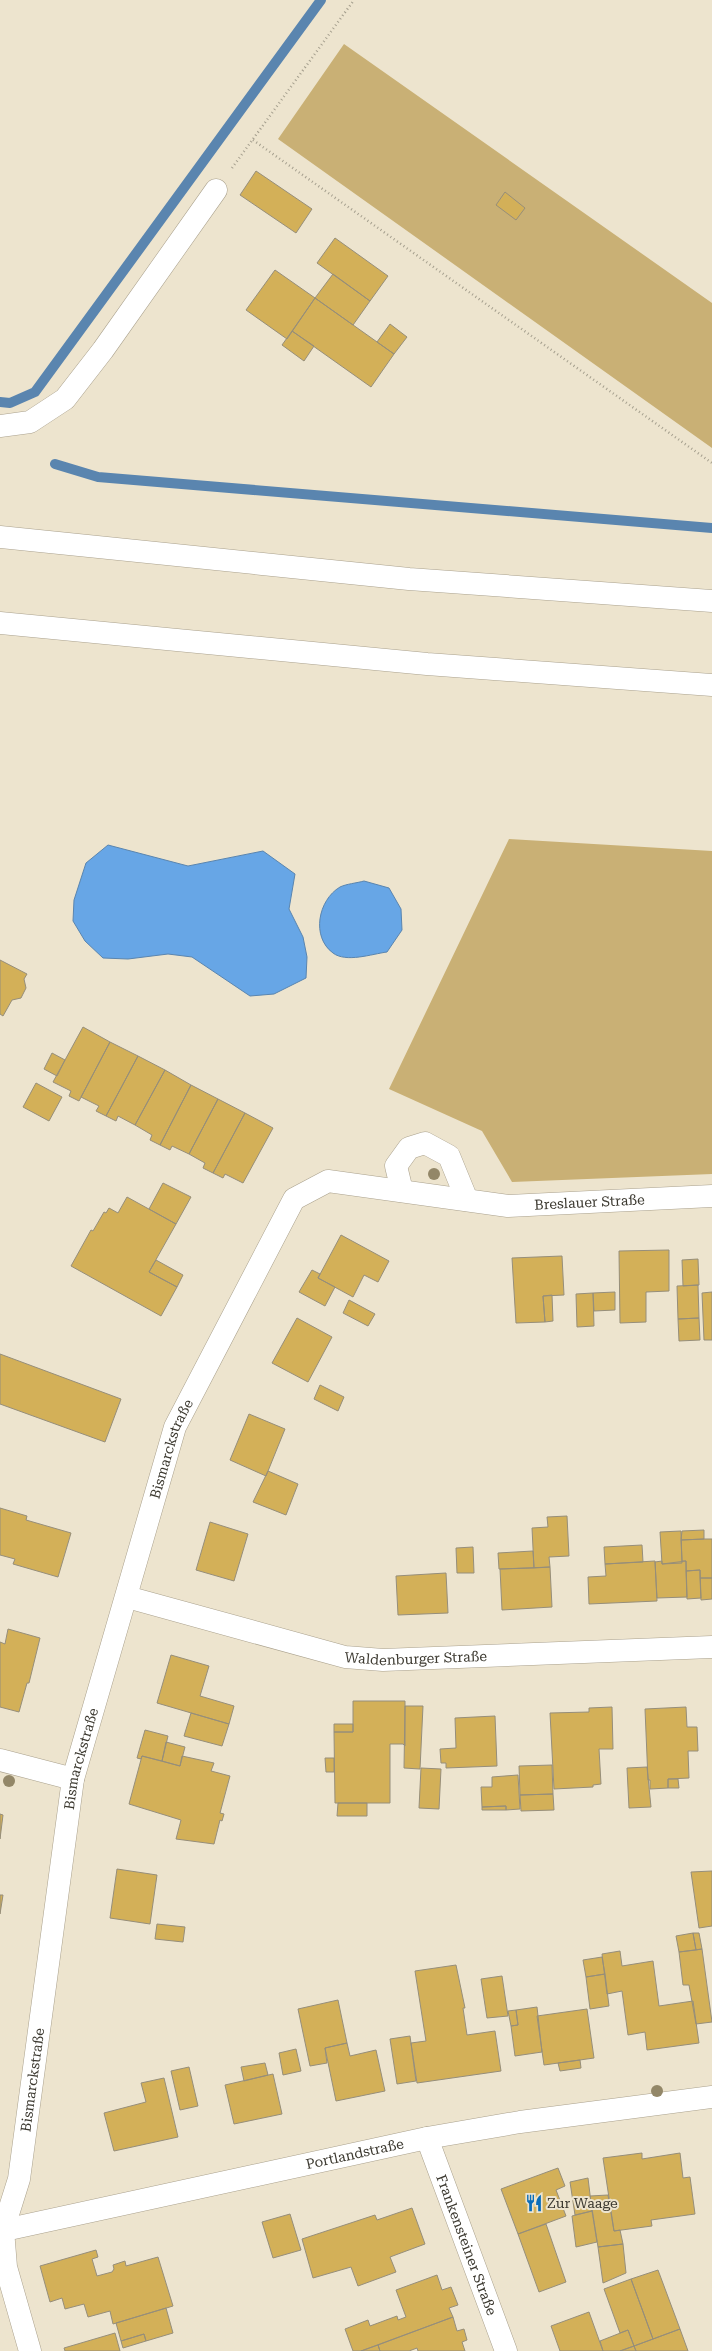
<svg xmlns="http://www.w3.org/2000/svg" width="712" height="2351" viewBox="0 0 712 2351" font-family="'Roboto Serif',serif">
  <rect width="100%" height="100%" fill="#ede4ce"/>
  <path fill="#c9b075" d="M344,44L712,303V448L278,139Z
    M509,839L712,851V1174L512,1182L482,1131L389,1089Z"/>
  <path fill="#67a6e6" stroke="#5a85af" d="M108,845L188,866L263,851L295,874L289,909L303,937L307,957L306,978L274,994L250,996L192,957L168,954L128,959L103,958L85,941L73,921L74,900L86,863Z
    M364,881L389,888L401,909L402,930L387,952C372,954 346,963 333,953C311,937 318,900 340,887C346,884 357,883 364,881Z"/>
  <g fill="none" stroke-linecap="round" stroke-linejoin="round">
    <path stroke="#5a85af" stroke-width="10" d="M0,402L10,403L35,392L321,0
      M55,464L98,477L712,528"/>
  </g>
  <path fill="#d3b058" stroke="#968e7a" d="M256,171L312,209L296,233L240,195Z
    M505,192L525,208L516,220L496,205Z
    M335,238L388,276L370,301L317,263Z
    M275,270L315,298L287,339L246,310Z
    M333,274L370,301L353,325L315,298Z
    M315,298L394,354L371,387L292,331Z
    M390,324L407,337L394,354L377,342Z
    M292,331L314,346L304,361L282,345Z
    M0,960L27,974L24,979L26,988L21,998L12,1000L3,1016L0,1014Z
    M83,1027L110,1042L79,1101L69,1096L71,1091L53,1082Z
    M110,1042L138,1056L106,1116L96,1111L99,1106L81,1097Z
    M52,1053L65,1060L57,1076L44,1069Z
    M138,1056L165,1070L135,1125L118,1116L116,1121L106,1116Z
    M165,1070L191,1085L160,1145L150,1140L152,1135L135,1125Z
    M36,1083L62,1097L49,1121L23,1107Z
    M191,1085L218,1099L189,1154L172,1146L170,1150L160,1145Z
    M218,1099L245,1113L213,1173L203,1168L205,1163L189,1154Z
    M245,1113L273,1128L243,1183L225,1174L223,1178L213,1173Z
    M163,1183L191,1197L176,1224L149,1209Z
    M127,1197L176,1224L149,1272L177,1287L161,1316L71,1266L91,1230L93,1231L104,1212L106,1213L109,1208L118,1213Z
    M341,1235L389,1261L378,1282L364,1275L353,1297L318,1278Z
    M669,1250V1291L646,1292V1322L620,1323L619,1251Z
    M562,1256L564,1295L543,1296L545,1322L516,1323L512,1258Z
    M698,1259L699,1285L683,1286L682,1260Z
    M156,1260L183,1275L177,1287L149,1272Z
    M312,1270L320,1274L318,1278L335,1287L325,1306L299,1292Z
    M698,1285L699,1318L678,1319L677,1286Z
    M615,1292V1310L594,1311L593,1293Z
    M712,1292V1340H704L702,1293Z
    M593,1293L594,1326L577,1327L576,1294Z
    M552,1295L553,1321L545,1322L543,1296Z
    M349,1300L375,1314L368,1326L343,1313Z
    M297,1318L332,1337L308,1382L272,1363Z
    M699,1318L700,1340L679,1341L678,1319Z
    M0,1354L121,1399L105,1442L0,1404Z
    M320,1385L344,1397L338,1411L314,1399Z
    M249,1414L285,1429L266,1476L230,1460Z
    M268,1471L298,1484L286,1515L253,1502Z
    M0,1508L27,1516L26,1520L71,1533L58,1577L13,1564L15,1559L0,1555Z
    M567,1516L569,1556L549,1557L550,1567L534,1568L532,1528L548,1527L547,1517Z
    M210,1522L248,1534L234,1581L196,1570Z
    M704,1530V1539L681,1540L682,1531Z
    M681,1531L682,1563L662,1564L660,1532Z
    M704,1539H712V1578H700V1570L686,1571V1561H682L681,1540Z
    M642,1545L643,1562L605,1564L604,1547Z
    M473,1547L474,1573H457L456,1548Z
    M533,1551L534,1568L499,1569L498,1553Z
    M655,1561L657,1601L589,1604L588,1577L606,1576L605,1564Z
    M662,1561V1564L686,1561L687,1597L657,1598L655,1562Z
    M550,1567L552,1607L502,1610L500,1569Z
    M700,1570L701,1598L687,1599L686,1571Z
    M446,1573L448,1613L398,1615L396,1576Z
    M700,1578H712V1599L701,1600Z
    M8,1629L40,1638L29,1683H27L19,1712L0,1707V1642L5,1644Z
    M171,1655L209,1666L200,1696L234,1706L229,1724L157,1703Z
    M353,1701H405V1746L403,1744H390V1803H335L334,1732H353Z
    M405,1706H423L420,1769L404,1768Z
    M612,1707L613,1749H599L601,1784L593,1785V1787L554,1789L550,1713L589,1712V1708Z
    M686,1707L687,1727H697L698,1751H688L689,1778L668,1779V1788L650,1789V1780H648L645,1709Z
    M191,1713L229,1724L222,1746L184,1736Z
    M495,1716L497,1766L446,1768V1763H441L440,1749L456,1748L455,1718Z
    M334,1724H353V1732H334Z
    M145,1730L168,1736L162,1761L142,1756L141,1759L137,1758Z
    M166,1742L185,1747L180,1766L162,1761Z
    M142,1756L180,1766L182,1756L214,1763L211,1771L230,1776L220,1813L224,1814L222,1821L220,1820L214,1844L176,1839L181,1820L129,1804Z
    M325,1758H334V1772H326Z
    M552,1765L553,1794L520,1795L519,1766Z
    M647,1767L651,1807L629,1808L627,1768Z
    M421,1768L441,1769L439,1809L419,1808Z
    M518,1775L520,1809L506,1810V1806L482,1807L481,1787H492V1777Z
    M668,1779H678L679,1788H668Z
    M553,1794L554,1810L521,1811L520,1795Z
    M338,1803H367V1816H337Z
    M506,1806V1810H482V1807Z
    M0,1814L3,1815L0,1839Z
    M117,1869L157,1875L150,1924L110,1918Z
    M712,1871V1926L699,1928L691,1872Z
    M0,1895H3L0,1914Z
    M157,1924L185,1927L183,1942L155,1939Z
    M693,1933H699L702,1949L696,1950Z
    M693,1933L696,1950L679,1952L676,1936Z
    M702,1949L712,2022L696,2024L689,1985H683L679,1952Z
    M620,1951L622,1966L653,1961L659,2006L693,2001L699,2043L647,2050L645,2032L628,2035L622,1991L607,1994L602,1954Z
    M602,1957L605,1974L586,1977L583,1960Z
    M456,1965L465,2008H463L467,2035L495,2031L501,2071L417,2083L411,2043L426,2041L415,1971Z
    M605,1974L609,2006L590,2009L586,1977Z
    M502,1976L508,2016L487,2018L481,1979Z
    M338,2000L347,2043L325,2048L327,2063L310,2066L298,2009Z
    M537,2007L542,2052L515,2056L511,2026L518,2025L516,2010Z
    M587,2009L594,2058L544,2065L537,2016Z
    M516,2010L518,2025L511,2026L508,2011Z
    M410,2036L416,2081L397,2084L390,2039Z
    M347,2043L350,2056L376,2050L385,2091L336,2101L325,2048Z
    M296,2049L301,2071L283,2075L279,2053Z
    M580,2060L581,2068L560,2071L558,2063Z
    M265,2063L268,2075L244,2081L241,2067Z
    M189,2067L198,2106L180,2110L171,2071Z
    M273,2074L282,2114L234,2124L225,2085Z
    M164,2078L178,2137L114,2151L104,2113L146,2102L141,2083Z
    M642,2153V2159L680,2153L683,2178L690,2177L695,2214L651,2220L652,2226L614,2231L603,2158Z
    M558,2168L565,2186L556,2190L566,2216L518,2234L501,2189Z
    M588,2178L592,2211L575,2215L570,2182Z
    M608,2195L614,2231L620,2230L623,2244L598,2247L590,2196Z
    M412,2208L425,2244L390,2257L396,2272L358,2286L351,2267L313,2278L302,2239L375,2215L377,2220Z
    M592,2211L597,2242L576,2247L572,2216Z
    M290,2214L301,2250L273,2258L262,2222Z
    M546,2224L566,2282L539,2292L518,2234Z
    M623,2244L626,2273L603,2283L598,2247Z
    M96,2250L98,2257L92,2259L97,2276L112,2272L114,2269L113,2265L125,2261L126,2266L158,2257L173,2306L113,2324L110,2311L88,2317L84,2304L65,2309L62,2298L50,2302L40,2266Z
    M658,2270L680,2329L653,2339L631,2279Z
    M437,2275L442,2290L451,2287L458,2305L449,2308L453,2317L361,2351H353L345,2329L368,2320L370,2326L397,2316L398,2320L406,2317L396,2290Z
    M631,2279L653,2339L634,2346L628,2330L620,2333L604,2289Z
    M166,2308L173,2333L146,2341L144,2334L121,2341L116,2323Z
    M589,2312L603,2351H560L551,2326Z
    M453,2317L457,2331L464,2329L467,2340L462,2342L465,2351H418L417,2348L409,2351H380L378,2345Z
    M680,2329L688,2351H636L634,2346Z
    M628,2330L634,2346L620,2351H603L600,2341Z
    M115,2333L120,2351H65L64,2348Z
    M144,2334L146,2341L123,2348L121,2341Z
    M378,2345L380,2351H361Z
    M634,2346L636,2351H620Z"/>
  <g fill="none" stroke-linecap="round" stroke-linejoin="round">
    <g stroke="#aaa18d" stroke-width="23">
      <g id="minor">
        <path d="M0,426L30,422L65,399L103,350L216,190"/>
        <path d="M402,1191L396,1166L409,1148L425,1143L449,1156L467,1200"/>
        <path id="s1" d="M127,1597L345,1657L383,1660L712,1647"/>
        <path d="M0,1760L73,1779"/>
        <path id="s2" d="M427,2138L506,2351"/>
        <path id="s3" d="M0,2231L427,2138L520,2122L712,2097"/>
        <path id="s4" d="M30,2351L6,2267L3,2230L19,2179L73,1779L175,1427L294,1199L328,1181L508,1206L712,1196"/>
      </g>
    </g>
    <g stroke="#aaa18d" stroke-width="23">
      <path id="highway" d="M0,537L409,579L712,601
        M0,623L427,664L712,685"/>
    </g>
    <path stroke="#a59f8e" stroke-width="2.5" stroke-dasharray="1 3" stroke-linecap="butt" d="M253,140L712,463
      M232,168L354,0"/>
    <use href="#minor" stroke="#fff" stroke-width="22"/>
    <use href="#highway" stroke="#fff" stroke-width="22"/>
  </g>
  <g fill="#938768">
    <circle cx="434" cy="1174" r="6"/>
    <circle cx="9" cy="1781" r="6"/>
    <circle cx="657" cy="2091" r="6"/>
  </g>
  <defs>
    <g id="restaurant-bare" transform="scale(1.38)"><path d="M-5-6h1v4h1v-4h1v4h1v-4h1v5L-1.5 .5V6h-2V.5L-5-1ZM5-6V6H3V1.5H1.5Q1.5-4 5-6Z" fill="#0b6eba" stroke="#ede4ce" stroke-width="2.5" paint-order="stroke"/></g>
  </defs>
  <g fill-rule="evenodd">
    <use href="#restaurant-bare" x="534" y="2203"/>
  </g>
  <g text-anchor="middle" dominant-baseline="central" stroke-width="4" stroke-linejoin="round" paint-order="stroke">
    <g font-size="14" fill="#3c3930" stroke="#ede4ce">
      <text stroke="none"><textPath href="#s4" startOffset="1507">Breslauer Straße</textPath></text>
      <text stroke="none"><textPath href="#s4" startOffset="926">Bismarckstraße</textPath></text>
      <text stroke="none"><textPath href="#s1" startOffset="297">Waldenburger Straße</textPath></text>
      <text stroke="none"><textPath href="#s4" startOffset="603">Bismarckstraße</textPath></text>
      <text stroke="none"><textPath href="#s4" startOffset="278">Bismarckstraße</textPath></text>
      <text stroke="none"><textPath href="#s3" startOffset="363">Portlandstraße</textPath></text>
      <text stroke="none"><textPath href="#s2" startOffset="114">Frankensteiner Straße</textPath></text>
    </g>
    <g font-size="14" fill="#3c3930" stroke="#ede4ce" text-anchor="start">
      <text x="547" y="2203">Zur Waage</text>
    </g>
  </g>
</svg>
